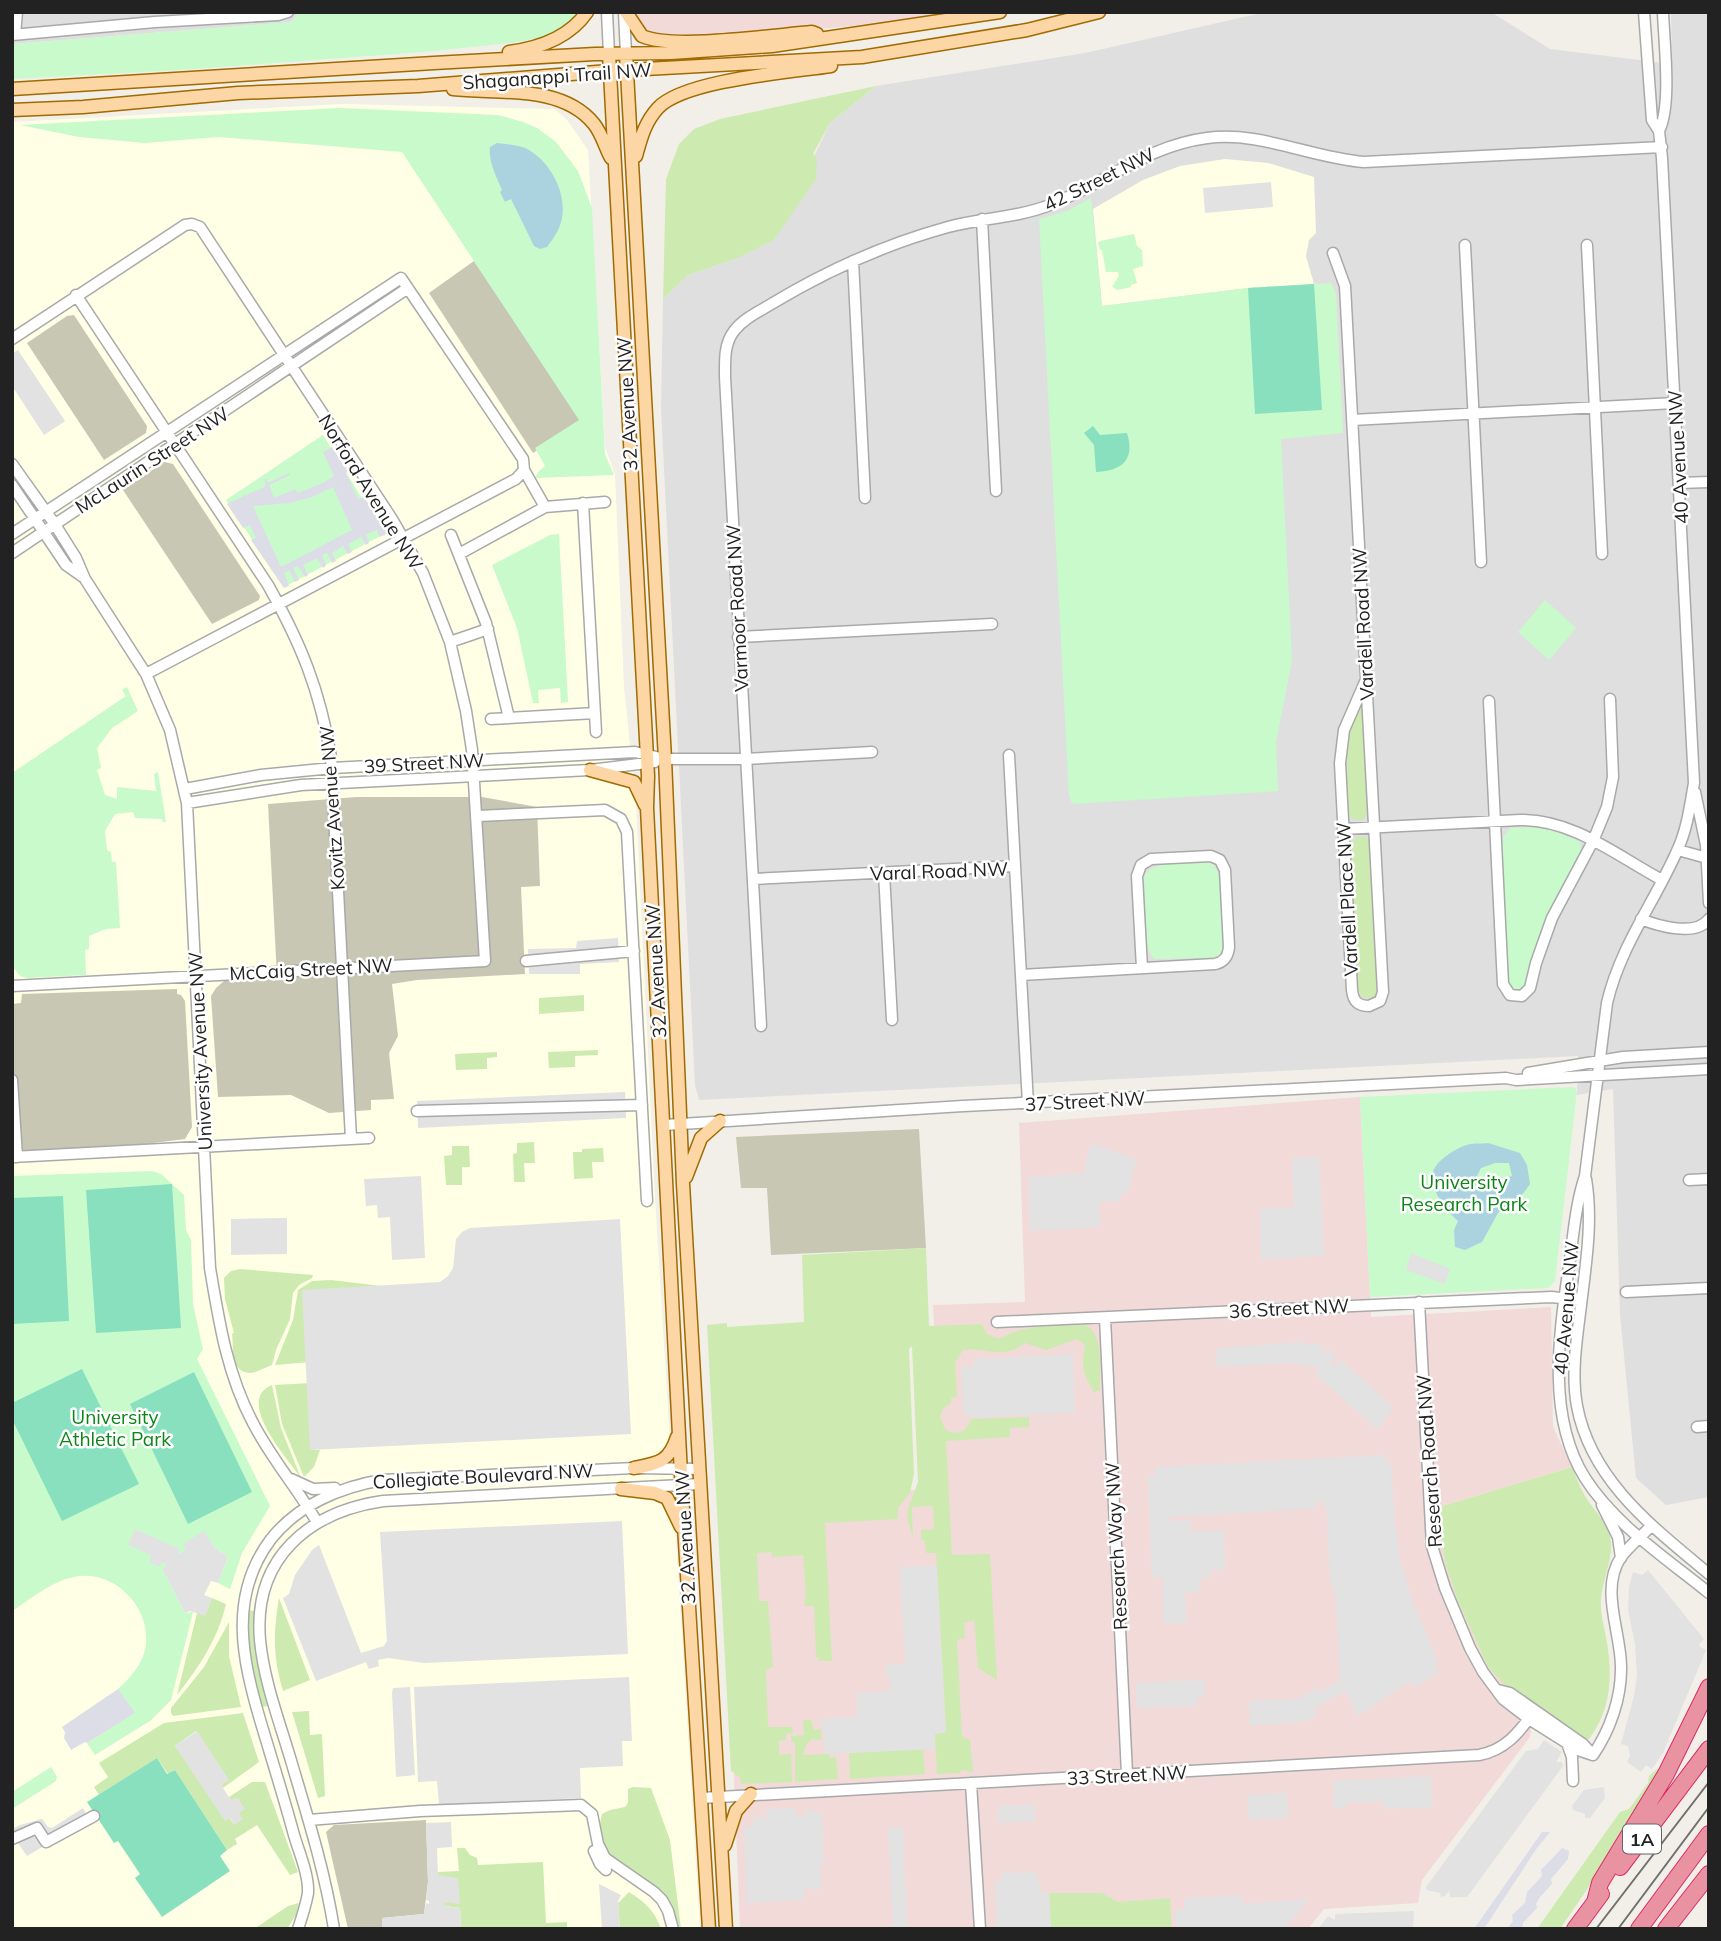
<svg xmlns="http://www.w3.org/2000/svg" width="1721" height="1941" viewBox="0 0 1721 1941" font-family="Mulish,sans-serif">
  <rect width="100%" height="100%" fill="#f2efe9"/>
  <path fill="#e0dfdf" d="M12,12H300L291,22L12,44Z
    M1266,12H1491L1550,49L1672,64L1671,12H1709V1497L1666,1505L1636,1478L1620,1315L1613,1089L1577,1095L1578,1056L699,1100L695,1085L661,409L663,299L688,275L738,258L774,240L830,123L876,86L1085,53Z"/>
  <path fill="#f2dad9" d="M633,12H968L921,21L711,37L652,35L647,33Z
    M1360,1097L1371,1317L1551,1307L1553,1427L1572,1467L1436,1508L1446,1566L1458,1601L1488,1667L1534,1705L1530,1737L1422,1880L1418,1903L1324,1909L1308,1929H740L723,1502L943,1488L933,1305L1025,1302L1019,1123Z"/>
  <path fill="#ffffe5" d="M342,104L555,109L567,120L588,150L605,447L615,475L624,687L636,803L655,1198L700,1929H12V122Z
    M1225,159L1268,163L1314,177L1316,233L1309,240L1306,256L1314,284L1248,288L1102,306L1093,209L1143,180L1180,166Z"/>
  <path fill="#c7c7b4" d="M474,261L580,420L533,453L429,293Z
    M74,315L147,426L146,433L104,460L27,343L67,316Z
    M164,462L173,464L260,596L259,600L212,624L123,490Z
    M356,797H482L537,807L540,886L521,887L525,974L417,980L392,984L398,1036L389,1053L394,1099L371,1100V1110L329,1113L291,1095L218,1097L211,996L216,988L224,981L277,977L268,804Z
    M177,989V994L181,995L185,1001L192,1127L185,1139L145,1144L12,1152V1004L21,1003L22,994Z
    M919,1129L926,1248L771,1255L767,1188H741L736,1137Z
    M426,1820L428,1882L424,1914L382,1918V1929H348L326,1832L334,1825Z"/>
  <path fill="#cdebb0" d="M876,86L830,123L813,154L817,158L816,179L774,240L738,258L688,275L663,299L666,179L679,144L694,129L720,119Z
    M1362,707L1368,813L1363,820H1354L1350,816L1349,813C1348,778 1340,737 1362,707Z
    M1358,836L1366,837L1370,843L1377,990L1376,995L1372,998H1363L1358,990L1351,843Z
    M584,995V1011L539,1014V998Z
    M598,1050V1055L575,1056V1067L549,1068L548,1052Z
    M497,1052V1057L487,1058V1069L456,1070L455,1054Z
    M534,1142L535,1163H524L525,1182H514L513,1154L517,1153V1143Z
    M452,1146H469L470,1167H462V1185H446L444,1156L452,1155Z
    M603,1148L604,1162H592L593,1178L574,1179L573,1152H582V1149Z
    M926,1248L929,1326L982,1324L987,1334L999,1339L1016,1331L1035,1327L1085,1325C1105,1334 1099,1370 1100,1390L1092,1393L1093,1390C1081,1370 1082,1367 1085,1345L1077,1339L1046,1350L1025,1343C1020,1346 1015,1350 1009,1351C993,1355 980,1347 963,1350L955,1363L957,1396L951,1398V1403L943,1409L940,1417L945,1429C957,1437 967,1432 971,1419L1029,1417V1427L1010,1428V1437L946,1441L952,1555L990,1554L997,1680L978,1668L974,1620L964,1623L965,1638L957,1640L962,1737L970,1740L973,1769L972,1772L961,1770L960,1773L937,1774L935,1734L946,1732L936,1553H926L925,1541L921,1539V1530L934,1529L933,1506L912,1507L913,1538L907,1517L909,1506L918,1482L912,1346L909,1349L914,1474L910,1493L898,1508V1519L825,1523L832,1661H819V1657H816L814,1606H804L806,1593L803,1555L772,1557L771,1552L757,1553L759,1601H768L773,1667L766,1670L768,1727H792L793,1733L786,1734V1740L779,1741V1755L791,1754L792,1782L741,1784V1778L731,1771L707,1325L727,1323V1327L804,1322L802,1255Z
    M240,1269L313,1275L312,1278L299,1285L293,1293L290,1319L276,1350L272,1365C265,1367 257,1373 250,1373C229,1372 234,1347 232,1334L234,1333L225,1299L224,1278L231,1271Z
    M331,1280L381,1286L310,1362L275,1365L293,1320L298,1290L312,1281Z
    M310,1383L311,1450H320L314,1467L304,1477L282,1424L275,1385Z
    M272,1385L281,1428L301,1478C288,1459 234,1400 272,1385Z
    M1572,1467C1576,1477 1580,1487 1585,1496C1593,1509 1607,1522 1610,1537C1615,1557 1602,1579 1601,1600C1600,1612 1604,1625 1606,1637C1613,1674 1612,1708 1589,1739L1583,1740L1505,1685L1488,1667L1458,1601L1446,1566L1436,1508Z
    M212,1598L226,1604C218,1639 199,1667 177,1695L197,1613L205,1615Z
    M279,1598L310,1680L283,1691C273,1657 273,1633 279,1598Z
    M248,1610L254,1611L255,1637L269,1706L261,1707L248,1647Z
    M229,1622V1656L241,1707L173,1716L171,1713V1708L204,1667Z
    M309,1711L310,1735L322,1734L325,1796L318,1798L292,1712Z
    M243,1713L259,1762L223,1788L221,1785L228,1779L196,1731L175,1746L234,1824L239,1813L229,1797L252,1782H265L298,1872L290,1875L257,1825L235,1839L237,1844L227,1850L175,1770L168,1774L157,1758L99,1795L94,1787L108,1777L99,1763L164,1723Z
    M803,1720H811L814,1730L821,1729V1740L812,1739L806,1745L803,1755L829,1754L830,1758L836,1757L838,1779L795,1782V1742H791V1736L804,1735Z
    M923,1749L925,1774L850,1779L849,1753Z
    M1658,1768L1660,1771L1601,1869L1560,1929H1537L1620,1812L1629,1809L1648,1783L1649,1776Z
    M633,1787L651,1788L670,1840L681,1929C677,1923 675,1911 670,1905C645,1876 589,1862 602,1814L610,1810L625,1807L628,1803V1789Z
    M457,1848H465L470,1855L477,1858L478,1865L543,1862L546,1923L567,1922V1929H461L460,1908L444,1906L438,1875V1872L459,1871Z
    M629,1892C645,1902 655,1911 661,1929H620L618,1903Z
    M1049,1893H1102L1118,1902L1170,1898L1172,1929H1051Z
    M299,1903L296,1915L287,1929H254L288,1906Z"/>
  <path fill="#c8facc" d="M300,12H579L569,24L545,37L511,43L424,52L180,70L12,79V44L291,22Z
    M339,108L498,115L523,122L537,128L556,142L578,171L592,208L605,454L614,475L535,478L538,472L545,466L535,448L579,420L402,152L219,137L145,143L79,137L20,125Z
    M1091,198L1102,306L1248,288L1331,283L1336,294L1343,433L1281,439L1292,660L1276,743L1278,791L1072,804L1069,796L1039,219L1067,211Z
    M1134,234L1137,246L1142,250L1143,266L1133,269L1137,283L1131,285V287L1118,290L1112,287L1119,276L1118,272H1106L1102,250H1100L1098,243L1100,241Z
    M323,435L384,534L286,586L282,585L226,500Z
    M559,534L568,702L561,703L560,688L538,690L539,703H533L517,628L492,565L550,535Z
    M1545,600L1576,628L1549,660L1518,632Z
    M127,687L138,711L112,728L97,748L101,768L97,770L105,795L117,799V787L156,791L154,774L158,772L166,822H163L162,819L135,818L133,812L115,814L105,831L107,850L111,852L112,862H116L120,928L106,929L89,936V949L85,950L86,975L27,978L20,976L12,966V773L126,696L122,690Z
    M1535,827L1558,832L1580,842L1581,850C1564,882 1545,914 1535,949C1531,962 1530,986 1517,992L1509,985L1502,839L1510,828Z
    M1207,862L1213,864L1219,873L1224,944L1220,954L1212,958L1154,959L1147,948L1144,877C1151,859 1190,863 1207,862Z
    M1574,1087L1577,1091L1555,1281L1548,1288L1370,1297L1360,1097Z
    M152,1171L161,1174L184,1195L186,1230L191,1240L193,1304L203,1349L197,1359L270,1506L242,1553L230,1589L218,1583L228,1557L215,1548L204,1532L181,1555L178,1553L179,1549L135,1529L152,1556L149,1562L165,1563L166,1566L162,1569L185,1613L193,1612L171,1700L150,1721L95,1755L87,1743L134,1713L118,1689C130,1678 141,1666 145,1650C154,1609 114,1568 74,1577C52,1581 31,1599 12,1611V1176Z
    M51,1767L57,1777L56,1781L12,1809V1792Z"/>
  <path fill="#88e0be" d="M1314,284L1322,410L1255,414L1248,288Z
    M1093,426L1100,435L1127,433C1135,459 1123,471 1096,472L1094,445L1084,433Z
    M172,1184L181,1328L96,1333L86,1190Z
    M63,1196L69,1321L12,1324V1198Z
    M82,1369L139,1484L62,1521L12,1419V1403Z
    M194,1372L252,1492L188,1524L130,1404Z
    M157,1758L167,1774L175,1770L227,1850L220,1856L230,1871L162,1917L135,1878L140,1874L118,1841L114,1843L87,1802Z"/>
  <path fill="#e2e2e2" d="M1271,182L1273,207L1205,213L1203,188Z
    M18,350L65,421L44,435L12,386V354Z
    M618,938L619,962L580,964V974H529L528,949L576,948L577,941Z
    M625,1092L626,1118L418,1128L417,1101Z
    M1095,1144L1137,1160L1128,1192L1119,1195V1201L1099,1202L1100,1227L1030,1231L1028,1177L1085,1173L1087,1156L1090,1147Z
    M1319,1157L1324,1256L1261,1260L1260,1209L1294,1207L1292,1158Z
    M421,1176L425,1258L392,1260L390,1217L378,1218L377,1205L366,1206L364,1179Z
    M287,1218V1254L231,1255V1219Z
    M620,1219L631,1434L310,1450L302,1290L440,1282L448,1276L453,1268L456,1239L462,1232L470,1228Z
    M1411,1253L1450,1269L1445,1284L1406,1270Z
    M1304,1342V1344H1321L1322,1354L1328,1348L1336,1356L1330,1361L1334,1366L1341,1360L1394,1408L1377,1429L1315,1374L1319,1367L1294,1363L1217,1367L1216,1348Z
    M1073,1354L1075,1412L973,1418L967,1415L963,1410L961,1367L974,1366V1359Z
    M1385,1455L1386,1462L1391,1465L1395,1524L1401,1564L1414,1605L1438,1662L1435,1666L1439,1672L1415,1688L1410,1681L1357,1716L1352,1707L1354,1705L1345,1691L1314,1709L1317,1715L1308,1721L1250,1726L1249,1701L1299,1699L1316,1688L1320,1693L1340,1680L1335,1592L1330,1582L1327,1512L1321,1499L1317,1502V1508L1169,1517L1170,1521L1191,1520V1532L1223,1530L1226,1569L1210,1570V1578L1199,1579L1200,1592L1185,1593L1186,1623L1164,1624L1162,1577H1152L1148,1476H1155V1467Z
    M622,1521L628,1654L424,1663L388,1658L378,1660L379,1666L369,1669L366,1662L316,1681L283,1598L289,1594L295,1575L312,1550L319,1545L361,1653L384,1646L387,1641L380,1532Z
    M135,1529L180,1549L178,1553L180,1554L186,1549L183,1544L204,1531L215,1548L228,1557L218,1583L211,1581L204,1595L212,1598L205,1616L190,1611L185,1613L162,1569L166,1566L165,1563H161L160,1567L149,1562L151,1555L128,1545Z
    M937,1566L946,1732L935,1734V1749L825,1754L822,1719L857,1717V1693L890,1691V1677L886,1676V1665L905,1664L900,1567Z
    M1648,1570L1704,1639L1699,1644L1700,1647L1706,1650L1663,1753L1652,1769L1646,1765L1641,1772L1627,1762L1630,1756L1628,1746L1621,1744L1634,1696L1637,1675L1635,1644L1628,1610L1629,1587L1633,1572L1642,1575Z
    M629,1677L632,1741H622L623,1766L580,1768L581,1798L439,1805L437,1781L418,1782L414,1687Z
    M1204,1680L1205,1696L1197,1697V1706L1137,1708L1136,1683Z
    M410,1687L415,1775L396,1777L392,1693L393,1688Z
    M197,1731L229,1780L221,1785L231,1800L237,1797L245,1809L239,1813L243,1819L235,1825L230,1818L225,1821L175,1746Z
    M1544,1740L1562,1752L1556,1762H1562L1563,1766L1467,1897H1450L1449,1891L1445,1896L1441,1897L1440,1893L1427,1890L1426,1887L1526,1751L1538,1749Z
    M1431,1776L1433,1807L1384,1809L1383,1801L1347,1803L1346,1808H1334L1333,1781Z
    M1604,1787L1605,1798L1590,1818H1585V1814L1573,1810L1572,1806L1584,1790Z
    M1287,1793L1288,1818L1249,1820L1248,1795Z
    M1034,1804L1035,1821L999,1823L998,1806Z
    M83,1808L87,1815L96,1819L62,1839L47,1844L27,1856L18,1843L12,1842V1829L20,1825L42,1819L48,1827L52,1828Z
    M795,1808L796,1816H805V1810H816L817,1815L822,1814L824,1864H820L821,1889H804V1900L747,1903L744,1826H753V1818L767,1817V1809Z
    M451,1822L452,1847L437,1848L438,1875L458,1878L460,1904L445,1902L444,1906L460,1908L461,1929H382V1918L424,1914L426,1903L429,1904V1901L426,1900L428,1882L426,1823Z
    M903,1827L907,1929H893L888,1828Z
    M1036,1872L1042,1893H1049L1051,1929H997L995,1881H1001V1873Z
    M599,1884L621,1895L618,1901L620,1929H602Z
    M1241,1895L1242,1904L1309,1899L1284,1929H1176L1175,1910H1184L1185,1898Z
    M1414,1911L1413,1929H1318L1328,1916L1335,1920V1914Z"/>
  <path fill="#dddde8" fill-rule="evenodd" d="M332,447L348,471L346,473L358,499L364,497L388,533L380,537L377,530L366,534L369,543L366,545L361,537L348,544L352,552L348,554L343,546L332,553L336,561L332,563L327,553L322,555L326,566L323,568L317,558L303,565L308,575L305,577L298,566L293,568L299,580L295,582L289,570L284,573L289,586L284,588L251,540L256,538L250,525L243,528L227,504L266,486L264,479H266L268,483L289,473L290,475L269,485L274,498L295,489L298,493L323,483L334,476L323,452ZM333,487L352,530L281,567L253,506L290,503L312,497Z
    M118,1689L135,1713L87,1743L85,1742L71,1750L64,1738L65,1732L62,1727Z
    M1542,1832H1550L1537,1848L1484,1929H1474Z
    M1562,1848L1569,1851L1568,1859L1551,1879L1552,1884L1540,1897L1536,1904L1537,1908L1523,1923L1522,1929H1507L1513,1921L1512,1915L1525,1903L1527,1892L1542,1876L1541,1870Z"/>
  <path fill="#aad3df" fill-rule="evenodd" d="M497,143C506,144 517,145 525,148C549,159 567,192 562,218C560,229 554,238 547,247L540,249L534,246L511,199L505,202L500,192L502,190C497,178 488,161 490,147Z
    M1488,1143L1520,1153L1527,1165L1530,1184L1520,1198L1498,1213L1482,1242L1465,1250L1455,1247L1454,1230L1458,1221C1447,1211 1429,1190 1433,1173C1435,1160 1459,1146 1471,1144C1476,1143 1482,1144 1488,1143ZM1495,1163H1509L1512,1176L1486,1184L1481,1183L1477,1176L1481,1168Z"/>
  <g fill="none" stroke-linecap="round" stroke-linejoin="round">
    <g stroke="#a9a9a9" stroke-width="13">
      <path id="minor" d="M607,12L609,54
        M624,12L626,54
        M1644,12L1652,120L1659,131L1662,158L1694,783C1690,806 1687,830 1677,851C1654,903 1620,947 1607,1003L1585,1176C1576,1203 1574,1230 1570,1259C1560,1329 1545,1414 1585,1478C1615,1525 1666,1558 1709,1593
        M15,34L17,12
        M12,35L155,22L278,15L288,12
        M1659,131C1672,105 1664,43 1663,12
        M982,219L996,491
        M1465,245L1481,562
        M1587,245L1602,554
        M1333,253L1345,286L1383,992L1380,1001L1369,1006C1358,1006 1353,1001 1352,990L1340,763L1344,730L1365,682
        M853,261L865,498
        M76,295L268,585C301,644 320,690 331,757L351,1139
        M12,339L185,225L192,224L200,227L392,519L423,573L450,642L466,711L472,750L485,961L12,986
        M1352,420L1675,403
        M12,464L54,523L76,558L85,579L146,674L170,730L187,803L210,1268C219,1322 227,1374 253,1423C271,1458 297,1488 317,1522
        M524,470L545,507
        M1679,483L1709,482
        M12,485L66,565L83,577
        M583,503L596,732
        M12,534L401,278L523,459L524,470L516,479L146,674
        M451,535L486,623L509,718
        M12,553L408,288
        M459,554L545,507L605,502
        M738,637L992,624
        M450,642L488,629
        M1489,701L1503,984L1510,995L1522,996L1530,988L1536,963L1552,918L1593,841L1607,807L1613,777L1610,699
        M491,719L595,713
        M1009,755L1015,866
        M185,789L261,775L332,768L635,752L665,759H745L872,752
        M1695,792L1706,845L1709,903
        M187,803L301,785L590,770L655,762
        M478,816L605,810L621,819L627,832L647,1201
        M1343,829L1520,820C1573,819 1617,856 1662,880
        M1678,850L1707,858
        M884,873L892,1020
        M753,879L1015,866L1028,1104
        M1641,919C1658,926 1696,937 1709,919
        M526,961L634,951
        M1021,975L1215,964C1224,962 1228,957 1229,947L1225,870L1220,860L1211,856L1151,859L1141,865L1137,876L1142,968
        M761,1026L725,377C725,360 724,344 734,331C744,318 760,311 773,303C828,270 886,244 948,227C980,218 1016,218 1047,206C1104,185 1145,146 1207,138C1261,131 1311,158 1364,162L1662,147
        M1528,1073L1623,1057L1709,1052
        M12,1080L17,1157
        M417,1111L642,1105
        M665,1125L963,1106L1506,1078L1516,1080L1709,1069
        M12,1157L369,1138
        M1586,1179C1593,1221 1586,1263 1581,1305C1577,1338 1571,1373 1577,1406C1591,1481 1654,1528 1709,1574
        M1689,1180L1709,1179
        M1626,1292L1709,1288
        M1419,1302L1432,1546L1445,1588L1470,1648L1483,1672L1503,1699L1529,1719L1578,1750L1593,1755
        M1105,1318L1127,1774
        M997,1322L1551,1297L1581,1300
        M1697,1427L1709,1426
        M291,1479L313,1489L335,1488
        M1602,1505L1618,1537L1621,1558
        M1498,1690L1510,1693L1583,1744L1591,1753
        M1567,1743L1572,1757L1573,1781
        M1593,1755C1610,1730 1621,1699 1621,1669C1622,1634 1599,1590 1621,1557C1629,1546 1642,1536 1651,1526
        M971,1783L980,1929
        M701,1798L1479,1755C1506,1750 1519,1732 1535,1711
        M309,1820L420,1811L581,1805L592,1814L598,1844L605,1858L654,1892L662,1900L668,1911L673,1929
        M12,1839L37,1828L46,1842L94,1816
        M594,1851L600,1864L606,1870
        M298,1929C302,1917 306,1905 308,1893C309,1875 299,1852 294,1835C284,1798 272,1760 261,1723C242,1659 228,1596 271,1539C298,1505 340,1487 382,1480L634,1468L700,1469
        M334,1929C325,1872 308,1818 292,1764C280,1723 264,1682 260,1640C253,1559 308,1512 383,1501L700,1484"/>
    </g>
    <g stroke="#a06b00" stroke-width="15">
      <path id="major" d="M626,12L642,36C673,50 774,35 812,32L817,34
        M509,52C540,48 569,38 587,12
        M609,54L648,776L647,808L682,1494L709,1929
        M626,54L665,759L683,1184L726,1929
        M12,89L434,63L595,54L671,53L772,46L1000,12
        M453,89C498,94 562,84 594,124C602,134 605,147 611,158
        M12,110L83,107L238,93L418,86L609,71L862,57L1027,30L1099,12
        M636,156C641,138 645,122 658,108C684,80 791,72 831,66
        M590,770L634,782L645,805
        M686,1177L701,1138L720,1121
        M634,1468C659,1463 669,1462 677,1437
        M621,1489L655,1493L667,1498L681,1527
        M725,1845L736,1811L751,1794"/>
    </g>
    <g stroke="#dc2a67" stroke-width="18">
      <path id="highway" d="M1620,1867L1709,1749
        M1595,1902L1600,1883L1666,1774L1709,1687
        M1575,1929L1601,1894
        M1639,1929L1709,1834
        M1666,1929L1709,1874"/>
    </g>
    <use href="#minor" stroke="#fff" stroke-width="10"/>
    <use href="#major" stroke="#fcd6a4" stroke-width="12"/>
    <use href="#highway" stroke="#e892a2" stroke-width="16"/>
    <path stroke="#707070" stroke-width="2" d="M1596,1929L1709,1782
      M1618,1929L1709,1807"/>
  </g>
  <g text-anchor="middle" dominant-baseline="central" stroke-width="5" stroke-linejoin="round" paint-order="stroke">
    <rect fill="#fff" stroke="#646464" stroke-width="2" x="1623" y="1824.5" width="38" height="29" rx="5"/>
    <g font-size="18" font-weight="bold" fill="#222">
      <text x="1642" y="1839">1A</text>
    </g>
    <g font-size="19" fill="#222" stroke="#fff">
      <text transform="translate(557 76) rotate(-4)">Shaganappi Trail NW</text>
      <text transform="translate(1099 179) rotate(-26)">42 Street NW</text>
      <text transform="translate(627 404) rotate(-93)">32 Avenue NW</text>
      <text transform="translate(1678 457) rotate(-93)">40 Avenue NW</text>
      <text transform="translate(152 460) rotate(-33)">McLaurin Street NW</text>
      <text transform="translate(371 492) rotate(58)">Norford Avenue NW</text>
      <text transform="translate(737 608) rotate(-93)">Varmoor Road NW</text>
      <text transform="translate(1363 624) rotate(-93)">Vardell Road NW</text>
      <text transform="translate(424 763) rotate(-3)">39 Street NW</text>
      <text transform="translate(332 808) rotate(-94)">Kovitz Avenue NW</text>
      <text transform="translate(939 871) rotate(-2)">Varal Road NW</text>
      <text transform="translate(1347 899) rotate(-93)">Vardell Place NW</text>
      <text transform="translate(311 969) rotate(-3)">McCaig Street NW</text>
      <text transform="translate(656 971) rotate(-93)">32 Avenue NW</text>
      <text transform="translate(200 1051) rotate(-93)">University Avenue NW</text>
      <text transform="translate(1085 1101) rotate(-3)">37 Street NW</text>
      <text transform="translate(1289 1308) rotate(-3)">36 Street NW</text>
      <text transform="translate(1566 1308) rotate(-85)">40 Avenue NW</text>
      <text transform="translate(1429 1461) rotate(-94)">Research Road NW</text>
      <text transform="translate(483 1476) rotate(-3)">Collegiate Boulevard NW</text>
      <text transform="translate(685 1537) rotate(-93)">32 Avenue NW</text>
      <text transform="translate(1116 1546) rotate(-93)">Research Way NW</text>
      <text transform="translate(1127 1775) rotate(-3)">33 Street NW</text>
    </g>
    <g font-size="19" fill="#0c8416" stroke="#fff">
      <text x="1464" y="1182">University<tspan x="1464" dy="22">Research Park</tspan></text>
      <text x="115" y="1417">University<tspan x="115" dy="22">Athletic Park</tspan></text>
    </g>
  </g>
  <rect width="1721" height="1941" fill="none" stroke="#222222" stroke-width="28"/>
</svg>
